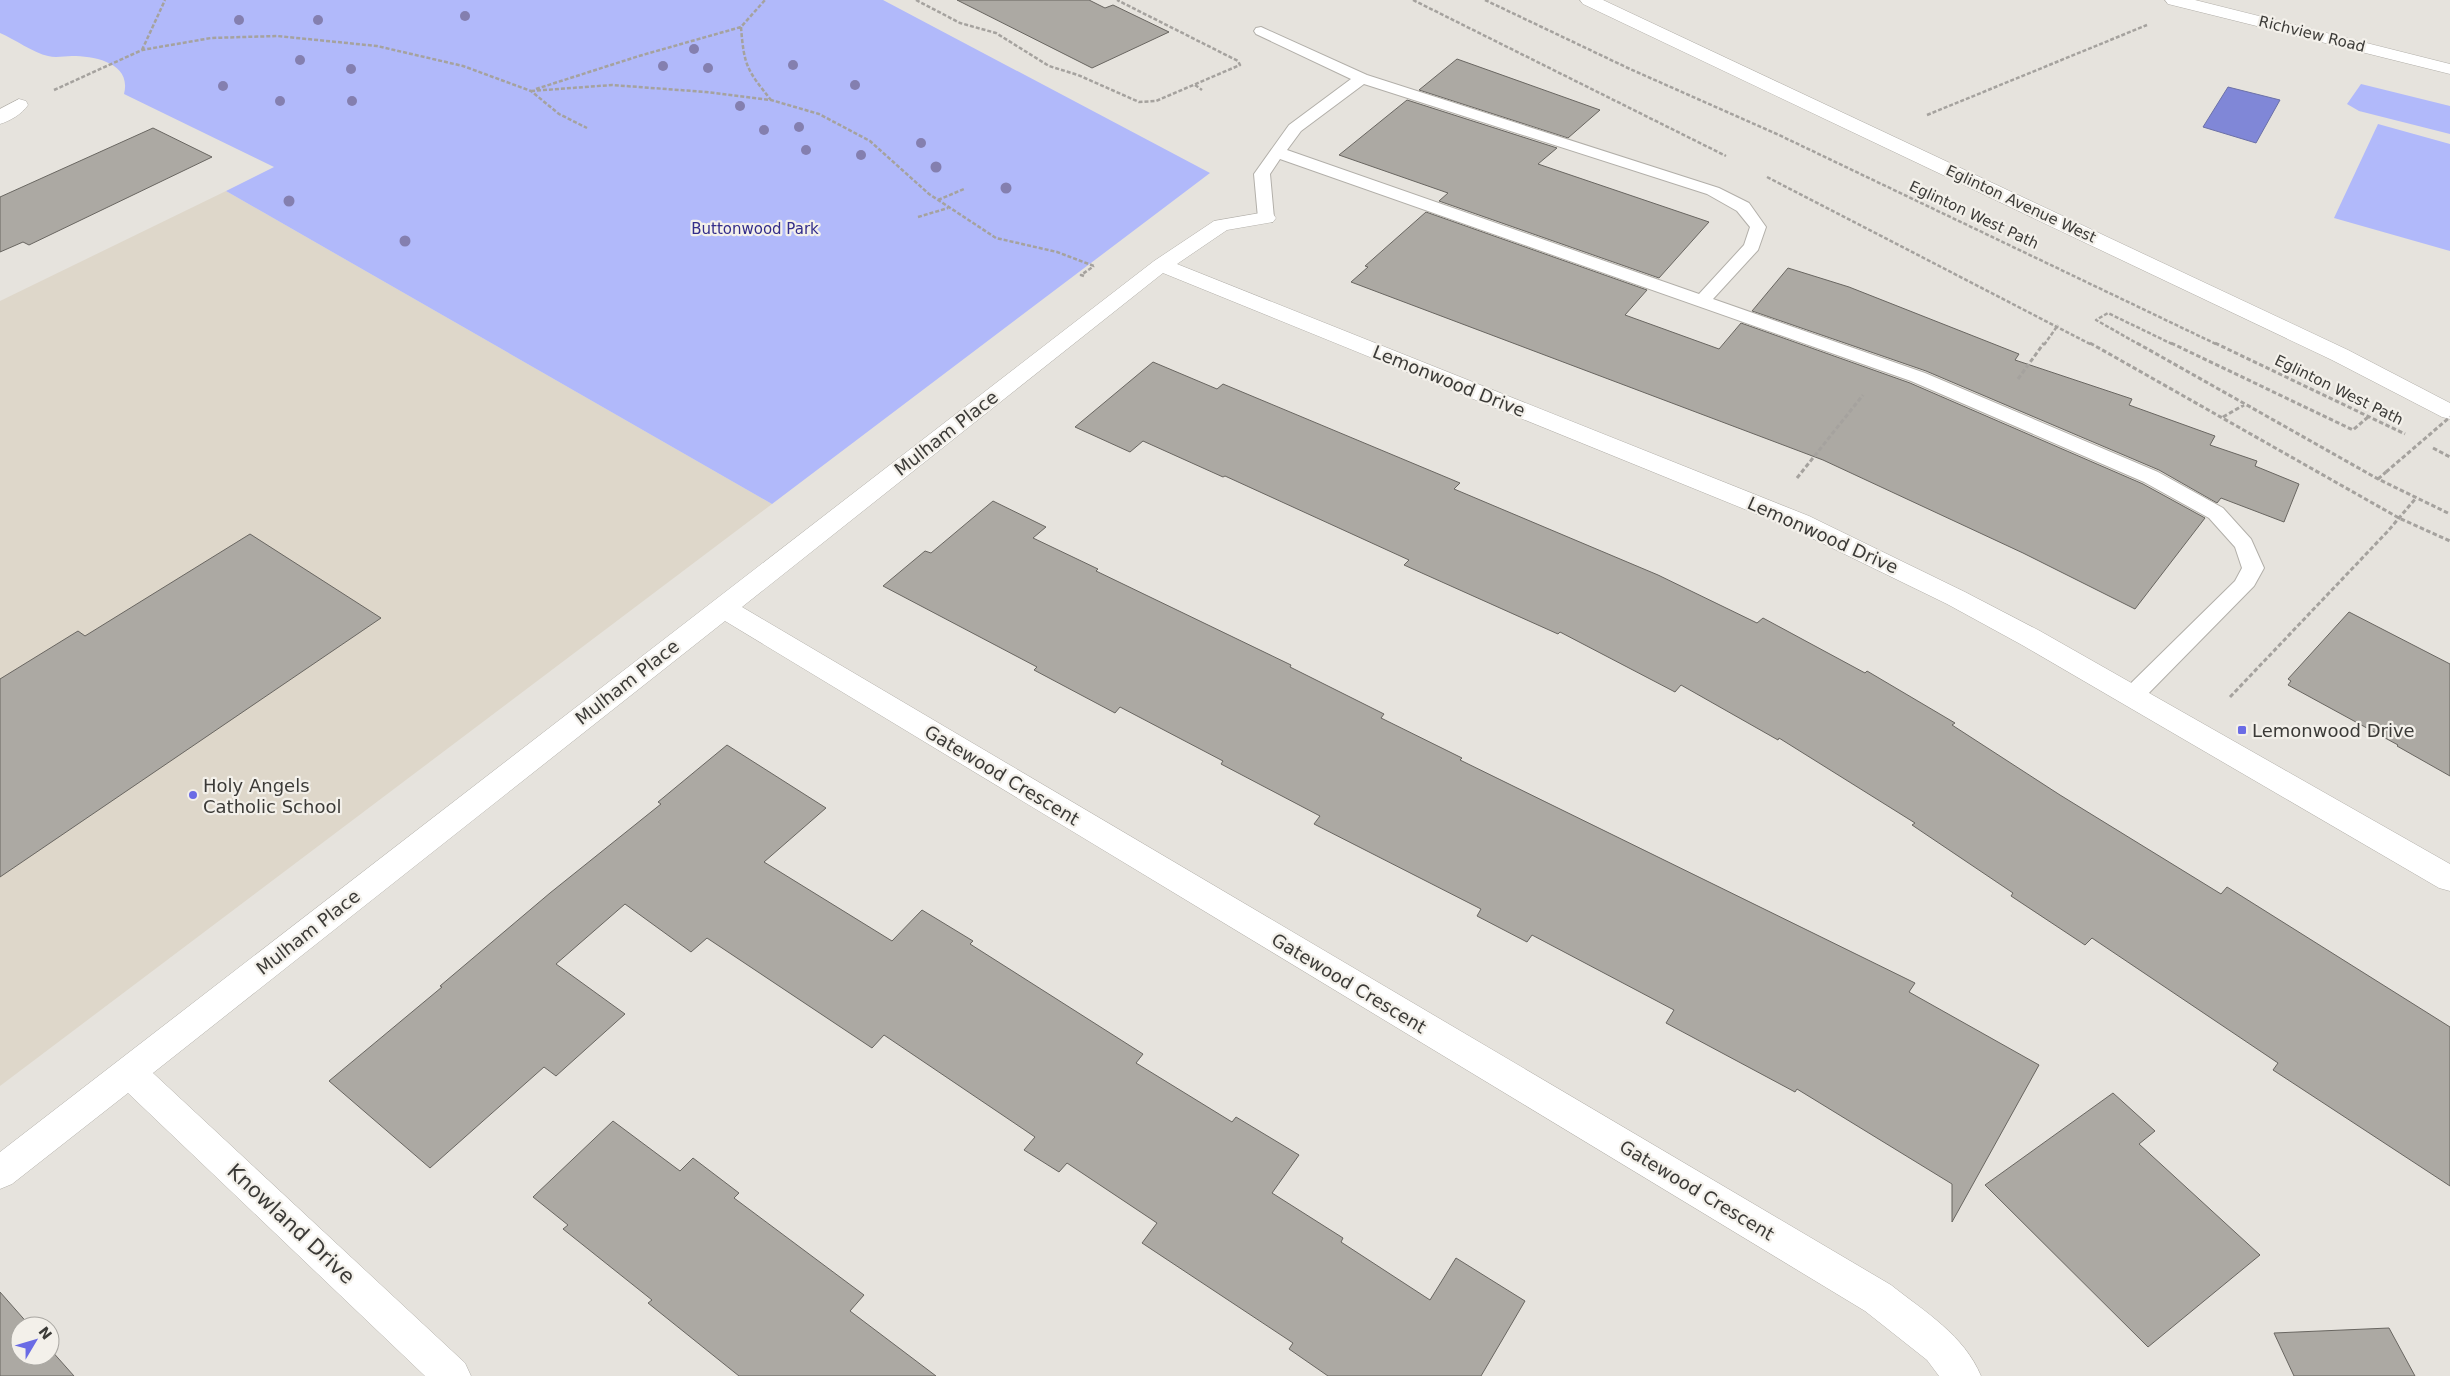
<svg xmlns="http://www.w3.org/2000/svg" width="2450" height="1376" viewBox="0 0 2450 1376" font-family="'DejaVu Sans',sans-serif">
  <rect width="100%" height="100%" fill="#e6e3dd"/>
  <path fill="#ded7ca" d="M226,191L772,504L0,1086V301Z"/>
  <path fill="#b1b9fa" d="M0,0H883L1210,173L772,504L226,191L274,167L124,94C132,63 95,56 72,56C64,56 56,58 48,56C34,53 14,39 0,33Z
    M2361,84L2450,106V134L2359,111L2347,104Z
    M2378,124L2450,144V251L2334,218Z"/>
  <path fill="#8087d7" stroke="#6b70a7" d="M2228,87L2280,100L2256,143L2203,127Z"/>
  <path fill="#aca9a3" stroke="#696661" d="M957,0H1089L1105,8L1113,5L1169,32L1092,68Z
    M1457,59L1600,110L1568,138L1419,90Z
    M1407,100L1557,148L1538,164L1709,222L1659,278L1439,201L1448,193L1339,155Z
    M153,128L212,157L29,245L23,242L0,252V197Z
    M1426,212L1647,290L1625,315L1719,349L1741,323L1910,383L2143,484L2205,518L2135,609L2023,553L1823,460L1351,282L1368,267L1365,266Z
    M1788,268L1849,287L2019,354L2015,360L2132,399L2129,405L2215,436L2210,445L2257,461L2255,466L2299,484L2284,522L2221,498L2217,503L2159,470L1926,371L1752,311Z
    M1153,362L1217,389L1223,384L1460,483L1454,489L1658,575L1757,623L1763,618L1865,673L1867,671L1955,723L1952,725L2060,795L2221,894L2227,887L2450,1027V1186L2273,1070L2278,1063L2092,938L2085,945L2011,896L2013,893L1912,825L1915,823L1779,738L1778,740L1681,685L1675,692L1560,632L1558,634L1404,565L1409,560L1225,476L1223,477L1143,441L1130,452L1075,427Z
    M993,501L1046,527L1033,538L1098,569L1096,571L1291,665L1290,667L1384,714L1381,718L1462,758L1460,760L1915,983L1909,992L2039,1065L1952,1222V1184L1797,1089L1795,1092L1666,1023L1674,1010L1532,935L1527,942L1477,916L1481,909L1314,824L1320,816L1221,764L1223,761L1120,707L1115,713L1034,670L1037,667L883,586L925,551L931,553Z
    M250,534L381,618L0,877V679L78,631L85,636Z
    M2349,612L2450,664V776L2397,746L2398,745L2288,685L2291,681L2288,679Z
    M727,745L826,808L764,862L892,941L922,910L973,941L970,944L1143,1054L1136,1063L1232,1122L1236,1117L1299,1155L1272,1193L1343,1238L1341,1242L1430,1300L1456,1258L1525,1301L1481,1376H1328L1289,1349L1293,1343L1142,1243L1157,1223L1067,1163L1059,1172L1024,1150L1035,1137L884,1035L872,1048L707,938L691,952L625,904L556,964L625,1014L556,1076L544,1067L430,1168L329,1081L442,987L440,986L550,893L661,804L658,802Z
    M2113,1093L2155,1131L2139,1144L2260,1255L2148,1347L1985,1185Z
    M613,1121L680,1171L693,1158L739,1193L734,1198L864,1295L850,1311L936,1376H739L648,1303L652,1300L563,1229L568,1225L533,1197Z
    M0,1292L30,1326H20V1356H50V1349L74,1376H0Z
    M2389,1328L2415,1376H2294L2274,1333Z"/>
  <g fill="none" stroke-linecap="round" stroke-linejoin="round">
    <g stroke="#b2afa9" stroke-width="2">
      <path id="service" d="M1261,27L1367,75L1719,188L1749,203L1766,227L1758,250L1713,299L1925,373L2158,472L2223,508L2251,539L2264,568L2254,586L2141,701L2133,703L2125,701L2122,695L2125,689L2235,581L2242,568L2235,547L2209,518L2144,482L1911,381L1280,159L1270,174L1274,218L1272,222H1260L1258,218L1254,174L1289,125L1351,79L1256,34L1254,31L1256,28ZM1364,84L1707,194L1737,211L1750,227L1744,245L1699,294L1287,150L1301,131Z"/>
    </g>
    <g stroke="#b2afa9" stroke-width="1">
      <path id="minor" d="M2165,0H2195L2450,64V74L2168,4Z
        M19,99L26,101L28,105C22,114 10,121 0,124V109Z
        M1266,212L1273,214L1276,218L1273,222L1227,230L1177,264L1809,516L1965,592L2040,631L2450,864V891L2439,888L2022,645L1947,604L1791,528L1163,273L742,607L1891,1285C1925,1312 1964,1335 1981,1376H1939L1927,1360L1865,1311L725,621L153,1073L465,1363L471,1376H425L128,1093L12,1184L0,1189V1152L1154,261L1214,221Z"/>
    </g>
    <g stroke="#b2afa9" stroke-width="1">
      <path id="primary" d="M1580,0H1603L2348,350L2450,403V419L2442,417L2332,360L1583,4Z"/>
    </g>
    <path stroke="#a5a29e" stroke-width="2.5" stroke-dasharray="4 2" stroke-linecap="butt" d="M916,0L960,23L996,33L1049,66L1078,75L1139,102L1156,101L1240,65L1238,61L1117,0
      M1413,0L1726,156
      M1485,0L1630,69L1779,135L2218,345
      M741,27C744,66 747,70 771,100
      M142,50L165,0
      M1195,85L1202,90
      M536,89L639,56L741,27L765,0
      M54,90L142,50L211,38L277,36L377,46L463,66L531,91L559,114L587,128
      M531,91L612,85L706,92L771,100L819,114L870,141L929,194L996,238L1057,252L1094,266
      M1927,115L2147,25
      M1767,177L2092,345
      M938,200L964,189
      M918,217L948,208
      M1084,276L1081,275L1094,266
      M2044,345L2058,325
      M2140,345L2096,320L2108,313L2174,345"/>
    <path stroke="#a5a29e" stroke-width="3" stroke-dasharray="4.5 2.5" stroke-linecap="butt" d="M2090,343L2399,518L2450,541
      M2137,343L2378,479L2450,514
      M2171,343L2353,430L2368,417
      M2215,343L2405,434
      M2018,379L2044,343
      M2223,417L2244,405
      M2433,448L2450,457
      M1797,478L1863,395
      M2378,479L2386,472
      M2230,697L2388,531L2416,498"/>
    <use href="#service" fill="#fff" fill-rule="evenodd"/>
    <use href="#minor" fill="#fff" fill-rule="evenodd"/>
    <use href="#primary" fill="#fff" fill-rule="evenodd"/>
    <path stroke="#a5a29e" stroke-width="3" stroke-dasharray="4.5 2.5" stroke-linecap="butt" d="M2386,472L2450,417"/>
  </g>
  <g fill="#847faf">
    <circle cx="465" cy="16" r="5"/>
    <circle cx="239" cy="20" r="5"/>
    <circle cx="318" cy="20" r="5"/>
    <circle cx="694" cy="49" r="5"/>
    <circle cx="300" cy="60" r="5"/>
    <circle cx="793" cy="65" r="5"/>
    <circle cx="663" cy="66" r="5"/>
    <circle cx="708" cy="68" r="5"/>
    <circle cx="351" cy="69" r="5"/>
    <circle cx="855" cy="85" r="5"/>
    <circle cx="223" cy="86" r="5"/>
    <circle cx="280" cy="101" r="5"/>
    <circle cx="352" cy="101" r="5"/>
    <circle cx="740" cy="106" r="5"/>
    <circle cx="799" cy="127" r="5"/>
    <circle cx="764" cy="130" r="5"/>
    <circle cx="921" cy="143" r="5"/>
    <circle cx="806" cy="150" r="5"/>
    <circle cx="861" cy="155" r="5"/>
    <circle cx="936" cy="167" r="5.5"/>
    <circle cx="1006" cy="188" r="5.5"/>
    <circle cx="289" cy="201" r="5.5"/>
    <circle cx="405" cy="241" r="5.5"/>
  </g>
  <g fill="#6a6be5" stroke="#f3f0ea" stroke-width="2">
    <rect x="2237" y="725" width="10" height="10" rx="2.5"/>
    <circle cx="193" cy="795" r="5"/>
  </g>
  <g text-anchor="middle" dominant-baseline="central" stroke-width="4.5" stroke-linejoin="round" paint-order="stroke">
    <g font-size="15" fill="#3b3a37" stroke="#f3f0ea">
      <text transform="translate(2312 34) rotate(14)">Richview Road</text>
      <text transform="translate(2021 204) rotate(25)">Eglinton Avenue West</text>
      <text transform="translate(1974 215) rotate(25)">Eglinton West Path</text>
      <text transform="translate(2339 390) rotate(26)">Eglinton West Path</text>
    </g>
    <g font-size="15" fill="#332d8a" stroke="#f3f0ea">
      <text x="755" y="229">Buttonwood Park</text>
    </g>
    <g font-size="18" fill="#3b3a37" stroke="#f3f0ea">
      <text transform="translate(1449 381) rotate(22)">Lemonwood Drive</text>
      <text transform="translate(946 433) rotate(-38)">Mulham Place</text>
      <text transform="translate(1823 535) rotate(24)">Lemonwood Drive</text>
      <text transform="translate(627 682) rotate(-38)">Mulham Place</text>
      <text transform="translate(1002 775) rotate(31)">Gatewood Crescent</text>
      <text transform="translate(308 932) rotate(-38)">Mulham Place</text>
      <text transform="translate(1349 983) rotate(31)">Gatewood Crescent</text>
      <text transform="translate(1697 1190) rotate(31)">Gatewood Crescent</text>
    </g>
    <g font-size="18" fill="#3b3a37" stroke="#f3f0ea" text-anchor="start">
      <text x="2252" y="730">Lemonwood Drive</text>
      <text x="203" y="785">Holy Angels<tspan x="203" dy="21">Catholic School</tspan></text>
    </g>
    <g font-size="21" fill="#3b3a37" stroke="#f3f0ea">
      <text transform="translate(291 1224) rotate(43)">Knowland Drive</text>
    </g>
  </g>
  <g transform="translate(35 1341) rotate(52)"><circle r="24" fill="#f3f0ea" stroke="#a9a7a2"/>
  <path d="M0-4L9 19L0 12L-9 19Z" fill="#6a6be5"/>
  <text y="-8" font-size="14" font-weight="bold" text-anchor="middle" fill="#3b3a37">N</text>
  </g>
</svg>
